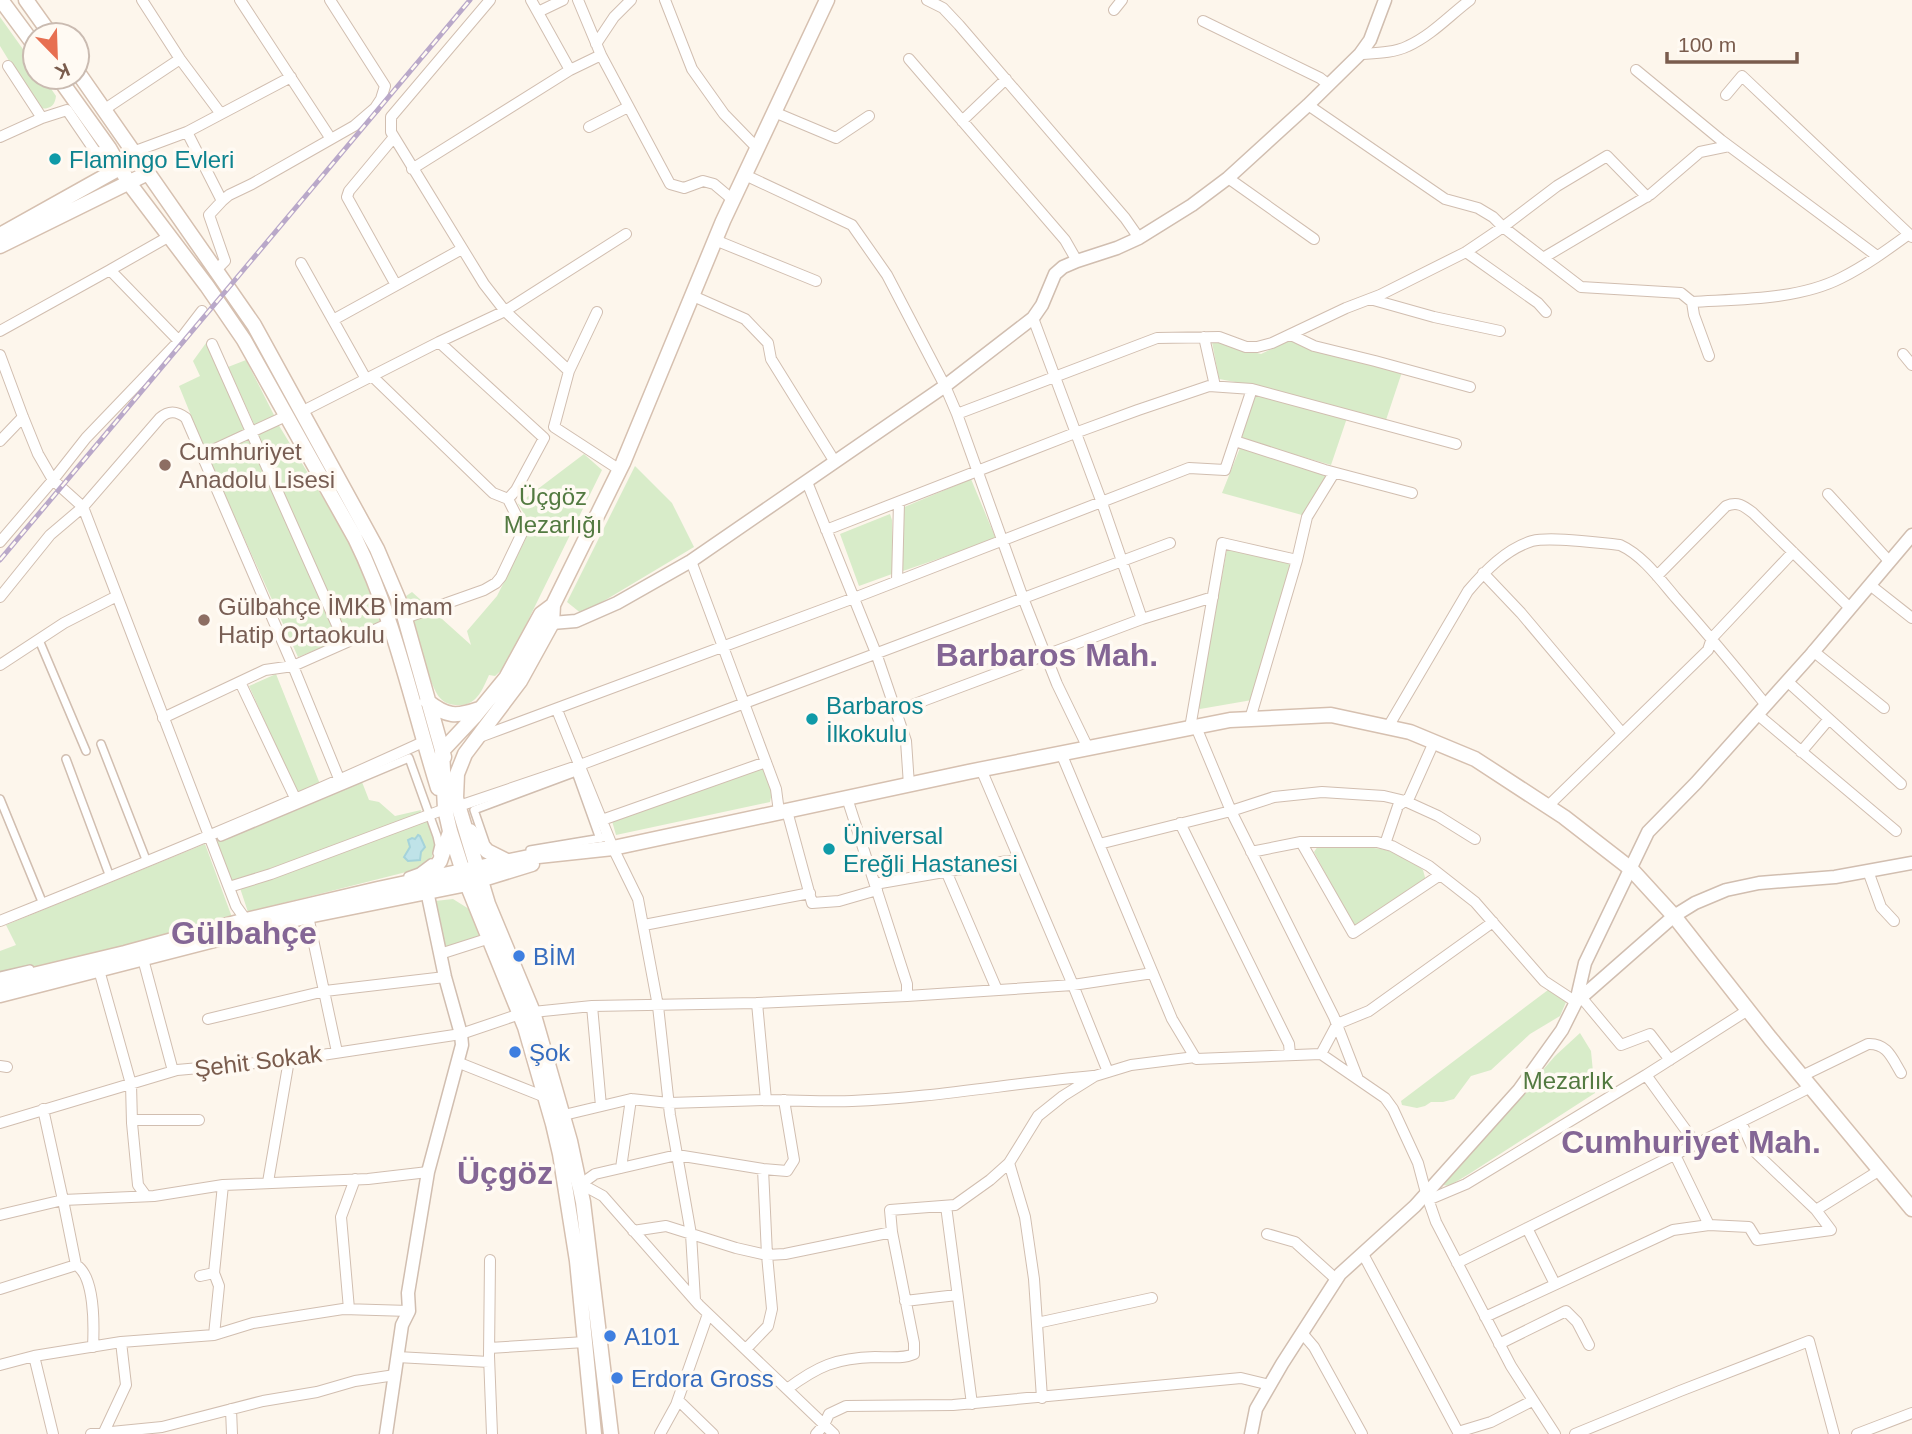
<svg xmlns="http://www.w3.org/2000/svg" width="1912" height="1434" viewBox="0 0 1912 1434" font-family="Arial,sans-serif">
  <rect width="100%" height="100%" fill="#fdf6ec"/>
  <path fill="#d8ecc9" d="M0,17L35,66V77H43L56,96C55,107 48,110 38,108L0,46Z
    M1216,339L1245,350L1261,354L1292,339L1402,372L1386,420L1257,386L1219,379L1212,342Z
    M206,343L249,432L206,452L179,386L200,376L193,361Z
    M246,360L275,417L255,426L228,367Z
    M1256,394L1347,418L1331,465L1241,439Z
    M278,424L353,547L381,624L348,637L258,435Z
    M249,437L338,641L298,657L208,458Z
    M1240,448L1330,475L1302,515L1222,493Z
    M584,454L602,470L505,667L495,676L489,675C483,688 478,704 461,705C454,705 447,705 441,699C428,686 412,617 406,596L412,592L471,645L467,631L497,596L525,540L528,520L518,504Z
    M635,466L672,503L694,547L582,614L567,602Z
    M971,479L996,539L903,571L902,508Z
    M890,514L892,520V574L859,586L840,534Z
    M1227,549L1289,562L1292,570L1252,700L1200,709L1198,707Z
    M276,674L320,784L297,793L249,686Z
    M764,767L772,793L770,802L616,835L612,821Z
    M362,782L369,800L379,802L395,816L421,810L420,815L232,882L216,841Z
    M427,819L437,843L431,859L422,868L248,912L240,888Z
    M205,844L233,920L0,978V951L16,945L6,925Z
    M1318,846C1360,848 1390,841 1423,870L1426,881L1354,927L1314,852Z
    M453,899L469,909L480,938L444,950L435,901Z
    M1548,990L1566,1002L1560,1016L1530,1034L1491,1070L1471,1076L1454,1099L1443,1102H1431L1425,1106L1417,1108L1402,1105L1401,1101Z
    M1580,1033L1591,1051L1595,1093L1469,1174L1449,1186L1443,1185L1555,1056Z"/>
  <path fill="#bfe3e8" stroke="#a5d3da" stroke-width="2" d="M418,835L420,836L425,847L421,852L420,860L408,861L404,857L410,847L408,840L412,838L415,839Z"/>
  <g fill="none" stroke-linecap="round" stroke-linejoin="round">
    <g stroke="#d1beb0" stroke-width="10">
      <path id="pedestrian" d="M39,640L86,751
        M101,744L147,862
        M66,759L110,877
        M0,799L43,904
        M221,837L409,758L437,836L439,845L437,853
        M485,842L474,810L576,772L600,839
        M530,850L608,837
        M408,876L419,872L431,863
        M0,976L30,969"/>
    </g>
    <g stroke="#d1beb0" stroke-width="12">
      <path id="minor" d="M142,0L180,59L221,114L187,132L222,201L209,215L225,261L216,270
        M240,0L331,139
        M490,0L391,117V132L484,284L505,311L569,371L554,427L620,470
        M531,0L570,70L601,55L670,184L684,188L703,181L714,184L733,200
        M578,0L601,55
        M665,0L692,69L724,114L758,149
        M927,0L943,8L959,25L1125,218L1139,238
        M1114,10L1122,0
        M538,12L563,0
        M1203,21L1320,78L1329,85
        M596,44L614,17L631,0
        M1360,54C1376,53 1394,53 1408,46C1432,35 1450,15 1470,0
        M909,59L1065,240L1077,261
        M8,66L42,118L67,110L97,154L109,148
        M1636,70L1721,140L1877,256
        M1726,95L1742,76L1912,237
        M1308,105L1445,199L1478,208L1493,217L1503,227L1581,287L1681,293L1692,302C1739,299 1798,300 1841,278C1865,266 1887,250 1909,234
        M105,109L180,59
        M774,112L836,138L869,116
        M221,114L291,77
        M962,121L1006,79
        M589,127L628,107
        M0,137L42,118
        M394,137L349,191L347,197L396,285
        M133,152L187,132
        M412,169L570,70
        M745,175L852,225L887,275L945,386L957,414L1023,598L1057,684L1088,748
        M1228,178L1314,239
        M222,201L229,195L252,184L354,126L375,108L381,99L385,86L330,0
        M715,240L816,281
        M1466,252L1538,303L1546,312
        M1543,258L1651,194L1700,152L1729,146
        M301,263L366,379
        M110,270L168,237
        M693,296L745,319L768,343L771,359L835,462
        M1370,299L1434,317L1500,331
        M1692,302L1694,315L1709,356
        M333,320L462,249
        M0,331L110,270L179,341L202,311
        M1291,335L1314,346L1375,361L1470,387
        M1204,337L1215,386
        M212,344L345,643
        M1903,354L1912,365
        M0,355L23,417L38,454L53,480L83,507L236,906L246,920
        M569,371L597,312
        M372,376L493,493L508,499L516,490L544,438L439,342
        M303,411L439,342L505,311L626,234
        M957,414L1157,338L1219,337L1246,347H1257L1272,343L1346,308L1380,295L1466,252L1503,227L1557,186L1607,156L1647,197
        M0,441L23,417
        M1235,441L1325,470L1412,493
        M202,455L286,416
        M807,482L876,653L906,741L909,785
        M1828,494L1889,561
        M826,530L1075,433L1138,410L1209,386L1252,389L1456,444
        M0,542L53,480L86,438L179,341
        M1297,560L1307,517L1334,473
        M691,561L776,789L779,812
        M1483,573L1521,613L1622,733
        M1657,576L1726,506C1738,501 1744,506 1753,513L1850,608
        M897,581L899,502
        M1870,585L1912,618
        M0,597L50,535L83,507L160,418C169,410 177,411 186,418L293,666L340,781
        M405,618L484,590L496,583L501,577L522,533L520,523L508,499
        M1142,619L1213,597
        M1813,651L1884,708
        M0,665L64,623L117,596
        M1787,681L1901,784
        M240,682L296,800
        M557,710L613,848L638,899L658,1006L670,1115L691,1234L695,1300
        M896,711L1142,619L1102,503L1033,318
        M1757,714L1896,831
        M163,718L265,670L293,666L390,623
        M1196,727L1231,811L1334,1017L1358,1079
        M1388,727L1468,591C1485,571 1506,549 1532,541C1551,536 1598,543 1620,545C1642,555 1659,578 1675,597C1706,632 1736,668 1766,705
        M1190,728L1222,543L1297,560L1250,719
        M477,738L854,598L1189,468L1225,470L1252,389
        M1801,752L1829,719
        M1061,753L1172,1019L1196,1059L1321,1054L1385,1098L1393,1109L1418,1163L1426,1193L1436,1222L1511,1366L1555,1434
        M981,769L1073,985L1108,1072
        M847,798L907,984V996
        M459,806L580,765L1170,543
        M1548,806L1708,650L1712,638L1793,552
        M787,811L812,903L839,901L877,890
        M602,820L766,762
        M1180,823L1289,1044L1290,1054
        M1301,842L1353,933L1440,875
        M1099,844L1231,811L1274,797L1322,792L1384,796L1405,801L1438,816L1475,839
        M1385,844L1398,806L1409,798L1434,742
        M1251,852L1301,842H1377L1392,846L1429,866L1475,902L1544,981L1576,1002
        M946,871L997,990
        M1868,871L1881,907L1894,921
        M875,884L1019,859
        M229,887L271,874L445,809
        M308,916L337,1052
        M0,921C142,864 284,806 423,742
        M644,925L810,893
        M440,954L490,938
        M143,959L173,1071
        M99,970L131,1084L132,1123L138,1185L146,1196
        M1581,997L1621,1045L1650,1034L1670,1060
        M592,1006L601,1106
        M533,1012L592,1006L757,1003L907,996L1073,985L1153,973
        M208,1019L325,991L445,977
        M1321,1054L1337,1024L1369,1011L1493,922
        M457,1062L545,1097
        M0,1066L7,1067
        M1646,1075L1696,1144
        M1802,1076L1868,1044C1887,1043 1892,1058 1901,1073
        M766,1100C794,1100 823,1102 852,1101C932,1098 1013,1083 1093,1076
        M564,1115L631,1099L669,1103L766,1100L757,1003
        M132,1120H199
        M0,1123L177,1070L289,1060L461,1034L520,1014
        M1675,1155L1709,1225L1749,1227L1757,1240L1831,1230L1816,1210L1754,1151L1741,1122
        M1009,1163L1025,1217L1034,1279L1042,1398
        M621,1168L631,1099
        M268,1182L289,1060
        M577,1184H581L603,1196L699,1305L834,1434
        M581,1184L595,1174L677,1155L763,1169L787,1171L794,1160L784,1100
        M1428,1200L1466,1184L1646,1075L1748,1010
        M946,1206L972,1404
        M1816,1210L1880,1170
        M0,1215L63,1200L154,1196L223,1185L368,1179L428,1172
        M1527,1228L1555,1284
        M633,1231L666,1226L736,1248L767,1255L785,1254L892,1232L890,1210L955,1205L990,1180L1009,1163L1038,1116L1063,1096L1095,1076L1131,1065L1195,1057
        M1267,1234L1295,1242L1337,1280
        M1363,1254L1458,1432L1491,1422L1532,1401
        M490,1260L489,1356L492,1434
        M1457,1263L1811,1087
        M76,1265C95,1276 94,1327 93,1347
        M214,1273L219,1286L214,1335
        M200,1276L214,1273L223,1185
        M0,1289L76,1265L63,1200L43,1109
        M905,1301L957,1295
        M349,1309L341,1217L355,1179
        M1485,1317L1673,1230L1709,1225
        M1037,1323L1152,1298
        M1302,1333L1314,1347L1362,1434
        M1499,1344L1566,1311L1577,1322L1589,1345
        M489,1348L585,1342
        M746,1349L768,1326L772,1309L767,1255L763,1169
        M34,1356L53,1434
        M397,1357L489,1362
        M0,1365L34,1356L121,1342L214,1335L253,1323L343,1309L409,1311
        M787,1389C818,1366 836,1358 875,1357C888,1357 903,1359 914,1354V1343L892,1232
        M678,1400L713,1434
        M231,1409L232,1434
        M104,1432L126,1385L121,1342
        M91,1434L162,1427L263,1401L317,1392L355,1381L395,1375
        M660,1434L676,1405L708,1314
        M816,1434L824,1425L829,1414L846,1406L953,1405L1241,1378L1270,1385
        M1575,1434L1680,1391L1809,1341L1834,1434
        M1857,1434L1912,1413"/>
    </g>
    <g stroke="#d1beb0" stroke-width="15">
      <path id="tertiary" d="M552,623L576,621L617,603L691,561L945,386L1033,318L1042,305L1055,274L1063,267L1077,261L1117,248L1139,238L1192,205L1228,178L1308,105L1360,54L1370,40L1385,0
        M1576,1002L1674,916L1695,903L1726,890L1759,883L1835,877L1912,863
        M386,1434L402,1325L409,1311L408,1293L428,1172L462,1045L461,1034L445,977L427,891
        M1251,1434L1256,1409L1282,1364L1340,1274L1415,1206L1519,1090L1562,1030L1576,1002L1585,963L1648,832L1696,783L1809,657L1912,535"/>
    </g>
    <g stroke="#d6c0b0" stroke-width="17">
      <path id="secondary" d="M1,0L35,46
        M26,0L51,35
        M77,71L254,325L377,549L402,608L444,757
        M58,77L109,148L129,183L207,286L244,340L355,538C394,617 412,704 438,788
        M0,235L127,164
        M0,246L148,173
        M553,605L541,614L506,678L474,717L442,751L445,809L450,831L467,884L525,1027L553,1124L560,1154L577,1261L594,1434
        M427,701C447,717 456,717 479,709
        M470,831L487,851L507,861
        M427,878L440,861L450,832
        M0,983L125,953L246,920L378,889L529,857L613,848L968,772L1230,720L1331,715L1410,732L1475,759L1564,817L1631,869L1674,916L1770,1038L1912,1209
        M0,995L308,916L467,884L532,864
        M611,1434L583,1202L570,1141L533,1012L488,904L456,798L457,774L465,754L520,681L552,623L553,605L623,463L723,221L827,0"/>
    </g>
    <use href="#pedestrian" stroke="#fff" stroke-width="7"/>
    <use href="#minor" stroke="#fff" stroke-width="10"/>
    <use href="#tertiary" stroke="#fff" stroke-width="12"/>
    <use href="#secondary" stroke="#fff" stroke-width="14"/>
    <g stroke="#b9a8c9" stroke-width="5">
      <path id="rail" d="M0,560L470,0"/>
    </g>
    <use href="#rail" stroke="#fffaf3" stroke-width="2.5" stroke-dasharray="8" stroke-linecap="butt"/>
  </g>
  <g fill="#0f9aa8" stroke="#fffaf3" stroke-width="2.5">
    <circle cx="55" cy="159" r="7"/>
    <circle cx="812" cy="719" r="7"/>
    <circle cx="829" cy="849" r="7"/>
  </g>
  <g fill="#8d6e63" stroke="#fffaf3" stroke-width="2.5">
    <circle cx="165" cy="465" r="7"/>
    <circle cx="204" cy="620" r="7"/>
  </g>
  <g fill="#3f7fe0" stroke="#fffaf3" stroke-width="2.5">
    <circle cx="519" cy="956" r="7"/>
    <circle cx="515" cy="1052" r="7"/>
    <circle cx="610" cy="1336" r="7"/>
    <circle cx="617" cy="1378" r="7"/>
  </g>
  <g text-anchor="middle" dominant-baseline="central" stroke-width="7" stroke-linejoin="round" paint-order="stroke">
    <g font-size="24" fill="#0d838f" stroke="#fffaf3" text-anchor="start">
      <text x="69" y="159">Flamingo Evleri</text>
      <text x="826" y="705">Barbaros<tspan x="826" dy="28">İlkokulu</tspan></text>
      <text x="843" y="835">Üniversal<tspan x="843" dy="28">Ereğli Hastanesi</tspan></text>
    </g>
    <g font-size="24" fill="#785e54" stroke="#fffaf3" text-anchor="start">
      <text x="179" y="451">Cumhuriyet<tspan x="179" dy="28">Anadolu Lisesi</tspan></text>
      <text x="218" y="606">Gülbahçe İMKB İmam<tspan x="218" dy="28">Hatip Ortaokulu</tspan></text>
    </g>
    <g font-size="24" fill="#537a41" stroke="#fffaf3">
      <text x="553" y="496">Üçgöz<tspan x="553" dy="28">Mezarlığı</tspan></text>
      <text x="1568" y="1080">Mezarlık</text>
    </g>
    <g font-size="24" fill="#366cbe" stroke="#fffaf3" text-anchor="start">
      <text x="533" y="956">BİM</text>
      <text x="529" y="1052">Şok</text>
      <text x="624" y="1336">A101</text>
      <text x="631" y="1378">Erdora Gross</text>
    </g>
    <g font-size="24" fill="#7a5c4d" stroke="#fffaf3">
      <text transform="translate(258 1061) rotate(-7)">Şehit Sokak</text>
    </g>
    <g font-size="32" font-weight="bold" fill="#846695" stroke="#fffaf3">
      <text x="1047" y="655">Barbaros Mah.</text>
      <text x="244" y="933">Gülbahçe</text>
      <text x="1691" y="1142">Cumhuriyet Mah.</text>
      <text x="505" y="1173">Üçgöz</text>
    </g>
  </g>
  <g transform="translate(56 56) rotate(157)"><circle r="33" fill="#fffaf3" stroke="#cabbb1" stroke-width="2"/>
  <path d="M0-5L12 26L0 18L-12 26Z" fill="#e76f51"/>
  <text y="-10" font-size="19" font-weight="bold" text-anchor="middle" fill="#7a5c4d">K</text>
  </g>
  <path d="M1667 52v10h130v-10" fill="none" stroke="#7a5c4d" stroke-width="3.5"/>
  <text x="1678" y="52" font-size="21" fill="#7a5c4d" stroke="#fffaf3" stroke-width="5" paint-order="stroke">100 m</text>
</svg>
